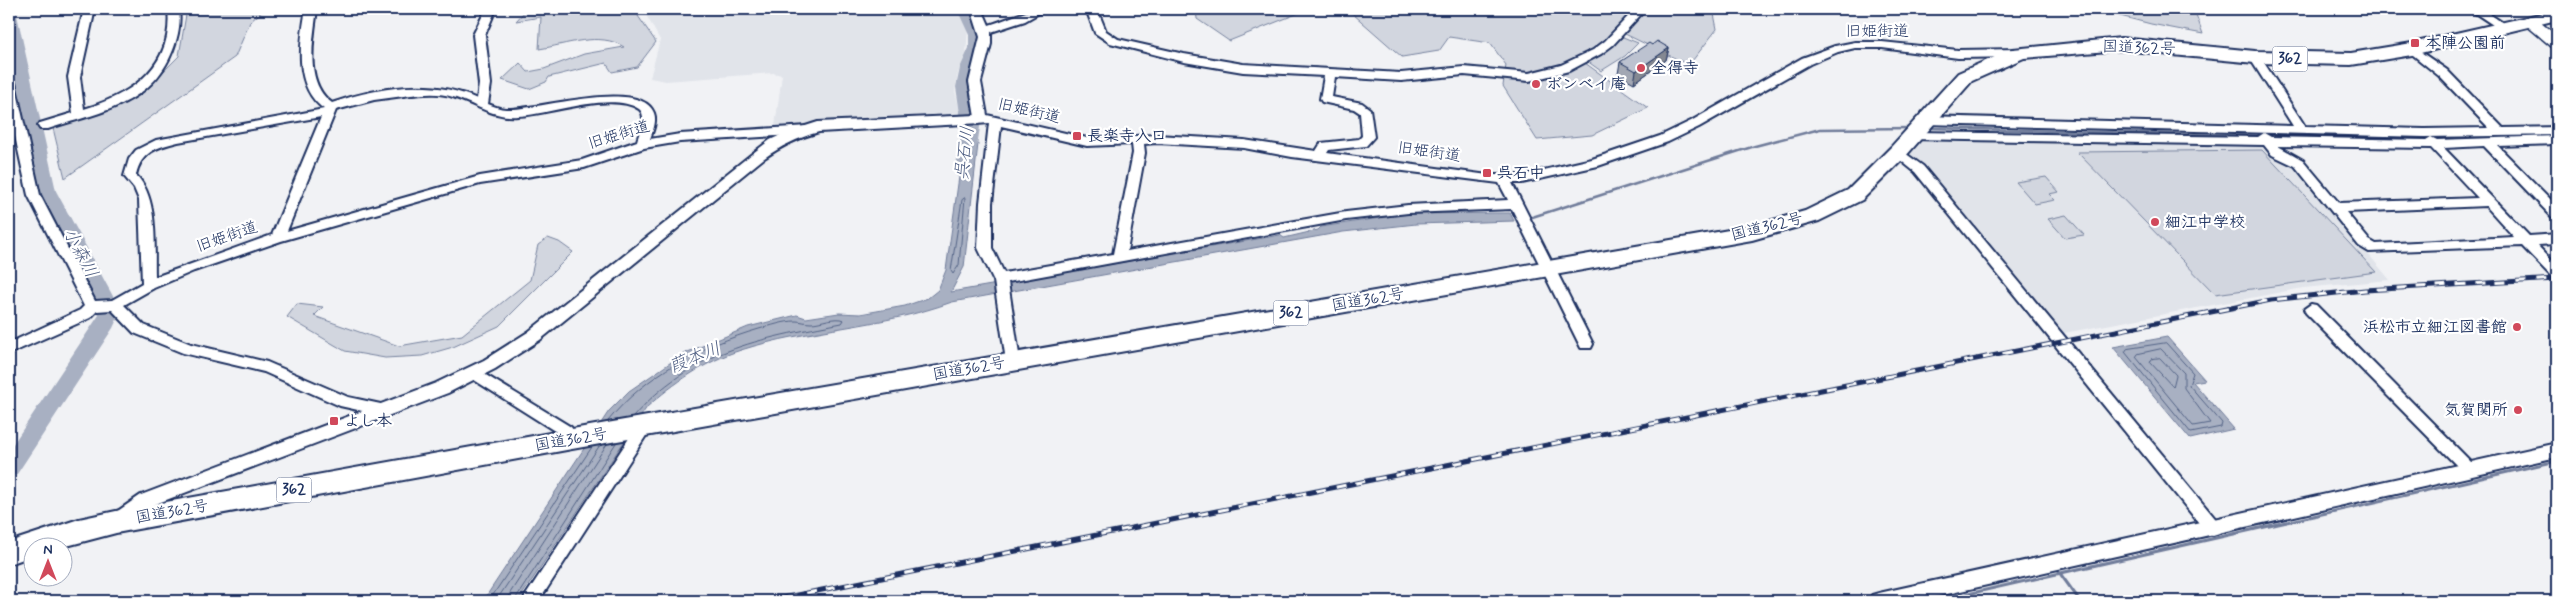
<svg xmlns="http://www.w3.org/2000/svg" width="2566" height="610" viewBox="0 0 2566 610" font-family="Mynerve,'Klee One',sans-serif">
  <rect width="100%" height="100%" fill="#f1f2f5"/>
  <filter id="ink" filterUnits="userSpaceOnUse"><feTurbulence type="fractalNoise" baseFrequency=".02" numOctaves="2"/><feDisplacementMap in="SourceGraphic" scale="10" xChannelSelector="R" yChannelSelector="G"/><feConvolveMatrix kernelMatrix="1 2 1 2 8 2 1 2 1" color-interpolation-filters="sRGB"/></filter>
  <g filter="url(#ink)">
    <path fill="#e1e4ea" d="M647,9H957L968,28L966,54L958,73L955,91L961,116L775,126L782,75L773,73L666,81L650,78L660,40L645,13Z
      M1921,137L2261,144L2267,152L2293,164L2390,280L2303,288L2064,333L1908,153Z"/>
    <path fill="#d2d6df" stroke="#76829e" d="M187,9H265L250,22L235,57L65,178L53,128L142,93L179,56Z
      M527,9H642L638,16L656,42L637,67L612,72L606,63L549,77L546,82L529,89L502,80L520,63L528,72L544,69L584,54L624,47C600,31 565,45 539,49L541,17L516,21Z
      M1196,9H1309L1229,41L1197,19Z
      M1336,9H1713L1717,29L1689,65L1625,34L1578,58L1648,108L1592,135L1537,140L1503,86L1506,65L1490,43L1449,37L1439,51L1402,57L1353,14Z
      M2093,9H2194L2203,34L2151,24Z
      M1623,37L1638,43L1625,56L1601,71L1587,61L1599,56Z
      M2262,150L2376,272L2215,294L2077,152Z
      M2046,177L2059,192L2049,194L2055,200L2035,204L2016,182Z
      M2066,215L2084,235L2065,238L2048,219Z
      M548,238L559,242L573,252L499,326L453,347L422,356L385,358L345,351L287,317L297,304L323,307L314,316L399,346L462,335L530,280L538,245Z"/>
    <path fill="#a8b0c2" stroke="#707c9a" d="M978,144L964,267L951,292L1280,235L1284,238L1318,230L1321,227L1406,214L1510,213L1514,221L1416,224L1343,232L952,302C884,327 810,328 741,350C706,361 674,383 647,407L518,601H483L609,411L629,391L683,354L748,327L797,315L806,318L839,313L860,314L905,306L928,298L938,290L946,270L963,148Z
      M2167,337L2205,380L2193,382L2234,429L2190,439L2113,347Z"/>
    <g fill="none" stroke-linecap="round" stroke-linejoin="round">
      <path stroke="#536386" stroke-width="1" d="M965,198L959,265L953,274L951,271L962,200Z
        M2166,343L2193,373L2189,385L2222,423L2221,427L2191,433L2125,352L2127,349Z
        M2161,349L2184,373V388L2210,423L2193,426L2136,357L2138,354Z
        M2160,358L2176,375L2173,387L2150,362L2152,359Z
        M608,421C646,374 701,346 759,329C770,326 784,321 796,321C801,321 805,323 811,323C821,323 834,316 844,320L842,323C758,339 692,350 633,417
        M489,601L592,447
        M496,601L600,445
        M508,601L510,593L607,444
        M514,601L616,443"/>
      <path stroke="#707c9a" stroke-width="2.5" d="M1928,128L2364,138L2557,136
        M1526,219L1755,146L1820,129L1912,128"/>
      <path stroke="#707c9a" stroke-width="3" d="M2059,572L2080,601
        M1937,601L2557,461"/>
      <path fill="#a8b0c2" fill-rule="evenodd" d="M957,9H973L985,35V48L976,68L974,87L980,127L973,173L970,177H958L955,173L962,127L956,87L960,68L969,48V35Z
        M9,10L17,15L56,191L115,300L119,315L113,328L17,474L9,477V450L99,315L95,300L38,191L9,52Z"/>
      <g stroke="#1b2f5e" stroke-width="4">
        <path id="minor" d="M84,9H95L80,77L84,109C133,94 174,66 168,9H179C181,23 178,37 173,50C151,106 99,112 48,129H40L38,126L40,123L73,113L68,77Z
          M306,9H317C313,39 304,83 332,103C376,87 434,78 477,99L479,84L473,35L486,9H496L485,35L491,84L488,104C494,106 500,109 506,109C535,111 641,77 654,113C657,121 653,131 650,139L680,134L808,126L814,130L808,134L680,142L644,148L584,168L480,184L281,241L194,271L154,288L124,305L144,325L191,344L267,362L348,397L390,406L392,410L390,414L385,416L340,406L264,372L183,353L134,333L112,310L97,311L90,318L9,354V343L80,310L84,306L28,195L9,109V79L15,83L40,195L95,301L112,300L142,283L139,200L134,188L124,176L129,159L136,150L156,140L324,109C293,86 300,42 306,9ZM411,95C424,94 439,92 453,97C476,104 492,118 518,116C549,115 611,91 639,109C648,116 639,133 637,141L582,160L480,176L287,231L336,110L374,100ZM321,117L272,235L155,277C154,246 159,198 136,175C141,152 157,147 178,142Z
          M971,9H982L989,25C1007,20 1028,8 1046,9L1025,21L991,32V44L981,82L987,115L1087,138L1157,135L1244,140L1316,151L1321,143L1359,139L1362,136L1360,113L1354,109L1322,102L1320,99L1324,76L1243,72L1184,62L1110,43L1095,33L1086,9H1097L1106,31L1118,39L1184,54L1243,64L1401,73L1464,67L1529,73L1561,65L1593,50L1605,41L1635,9H1646L1613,45L1601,54L1569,71L1529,81L1464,75L1401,81L1335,77L1332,97L1362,103L1370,109L1374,137L1366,146L1329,150L1327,153L1488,175H1522L1592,159L1660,136L1691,121L1802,58L1835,46L1855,42H1882L1958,50L2020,49L2026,53L2020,57L1958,58L1882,48H1855L1838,52L1810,64L1699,127L1668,142L1598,166L1522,183H1512L1593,344L1591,348H1581L1579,344L1512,209L1408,213L1346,220L1008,282L1020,361L1018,365H1008L1006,361L994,281L978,248L980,203L989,123L977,124L971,120L975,117L969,82L980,37ZM1001,126L1087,146L1132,144L1133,153L1113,254L1004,273L992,248V203ZM1157,143L1244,148L1292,157L1499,183L1508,200L1408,205L1346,212L1127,251L1145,153L1144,144Z
          M2469,9H2482L2509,27L2503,30L2499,29Z
          M2412,46L2447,70L2503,128L2557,127V135L2424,137L1925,124L1919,120L1925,116L2293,126L2249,57L2255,53L2259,55L2305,126L2424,129L2489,128L2439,76L2408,51V47Z
          M1912,132L2258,137L2264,133L2271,137L2426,140L2431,137L2437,140L2557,136V144L2498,146L2557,206V218L2552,217L2484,146L2444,148L2529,236L2557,234V244L2537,245L2557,266V279L2552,277L2522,246L2369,252L2359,246L2295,166L2272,155L2264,145L1908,139L1906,136L1908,133ZM2278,146L2431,148L2478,198L2339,203L2303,160ZM2486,206L2514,237L2376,244L2369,240L2346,212Z
          M1898,148L1923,166L2219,523L2221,528L2219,533L2213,535L2207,533L1915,172L1894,155L1892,152Z
          M2311,304L2316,305L2475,466L2478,470L2475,474L2470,476L2465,474L2306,313L2304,309Z
          M476,369L571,427L579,439L577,443C568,446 566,442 561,435L471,378L469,374L471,370Z
          M644,421L649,423L651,427L649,431L539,601H522L639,423Z"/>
      </g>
      <g stroke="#1b2f5e" stroke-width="4">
        <path id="tertiary" d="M977,115L984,120L982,123L819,132C797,138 781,146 763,159L540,340L495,369L448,393L153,505C142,514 127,530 112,525L110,520L112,515L141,495L436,383L484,360L528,332L753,153L770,140L787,132L818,122Z
          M2557,443V457L1916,601H1869L1872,595L1879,593Z"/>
      </g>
      <g stroke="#1b2f5e" stroke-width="3">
        <path id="secondary" d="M2530,16L2535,18L2557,36V49L2552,47L2525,24L2522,21Z"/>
      </g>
      <g stroke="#1b2f5e" stroke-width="4">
        <path id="trunk" d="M2557,10V20L2412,55L2351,65L2255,63L2121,50L2024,58L1972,81L1905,157L1862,200L1819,221L1752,240L572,449L116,533L59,548H32V556L9,564V542L79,519L116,511L572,429L1752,226L1805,211L1848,190L1891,147L1958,73L2013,49L2121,38L2255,51L2351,53L2412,43Z"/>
      </g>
      <use href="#minor" fill="#fff" fill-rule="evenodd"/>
      <use href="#tertiary" fill="#fff" fill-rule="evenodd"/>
      <use href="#secondary" fill="#fff" fill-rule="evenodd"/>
      <use href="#trunk" fill="#fff" fill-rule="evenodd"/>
      <g stroke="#1b2f5e" stroke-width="5">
        <path id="rail" d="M767,601L2271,300L2365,290L2557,279"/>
      </g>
      <use href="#rail" stroke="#fff" stroke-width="3" stroke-dasharray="10" stroke-linecap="butt"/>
    </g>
    <path fill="#a2a7b3" stroke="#1b2f5e" d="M1652,45L1669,48L1666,60L1634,83L1618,74L1620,62Z"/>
    <path fill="#848892" stroke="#1b2f5e" d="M1669,48L1666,60L1634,83L1636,71Z"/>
    <path fill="#bcc2d0" stroke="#1b2f5e" d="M1657,41L1669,48L1636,71L1620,62L1649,43L1652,45Z"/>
  </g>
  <g fill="#d1495b" stroke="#fff" stroke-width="2">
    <rect x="2410" y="38" width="10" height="10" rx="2.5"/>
    <circle cx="1641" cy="68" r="5"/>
    <circle cx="1536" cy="84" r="5"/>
    <rect x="1072" y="131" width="10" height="10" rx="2.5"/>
    <rect x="1482" y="168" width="10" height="10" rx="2.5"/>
    <circle cx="2155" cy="222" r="5"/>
    <circle cx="2517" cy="327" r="5"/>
    <circle cx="2518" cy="410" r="5"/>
    <rect x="329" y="416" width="10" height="10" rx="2.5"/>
  </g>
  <g text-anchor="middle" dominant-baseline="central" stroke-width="4.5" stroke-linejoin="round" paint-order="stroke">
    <g fill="#fff" stroke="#5f6d8e" stroke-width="1">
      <rect x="2272.5" y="46.5" width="35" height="25" rx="4"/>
      <rect x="1273.5" y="300.5" width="35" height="25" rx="4"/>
      <rect x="276.5" y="477.5" width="35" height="25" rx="4"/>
    </g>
    <g font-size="15" font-weight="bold" fill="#1b2f5e">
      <text x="2290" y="59">362</text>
      <text x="1291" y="313">362</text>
      <text x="294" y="490">362</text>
    </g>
    <g font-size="16" fill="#1b2f5e" stroke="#fff">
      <text x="1877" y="31">旧姫街道</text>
      <text transform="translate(2139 48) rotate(2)">国道362号</text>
      <text transform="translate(1029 111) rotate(13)">旧姫街道</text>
      <text transform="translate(619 135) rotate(-17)">旧姫街道</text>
      <text transform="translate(1429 152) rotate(8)">旧姫街道</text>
      <text transform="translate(1767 227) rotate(-14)">国道362号</text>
      <text transform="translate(227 237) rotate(-19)">旧姫街道</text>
      <text transform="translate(1368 300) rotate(-10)">国道362号</text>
      <text transform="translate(969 369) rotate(-10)">国道362号</text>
      <text transform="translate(571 440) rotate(-10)">国道362号</text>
      <text transform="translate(172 512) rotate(-10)">国道362号</text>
    </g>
    <g font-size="16" font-weight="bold" fill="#1b2f5e" stroke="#fff" text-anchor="start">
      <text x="2425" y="43">本陣公園前</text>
      <text x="1651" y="68">全得寺</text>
      <text x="1546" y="84">ボンベイ庵</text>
      <text x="1087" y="136">長楽寺入口</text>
      <text x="1497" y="173">呉石中</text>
      <text x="2165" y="222">細江中学校</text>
      <text x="2507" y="327" text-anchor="end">浜松市立細江図書館</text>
      <text x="2508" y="410" text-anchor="end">気賀関所</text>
      <text x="344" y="421">よし本</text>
    </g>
    <g font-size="18" font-style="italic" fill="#4c5c81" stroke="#fff">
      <text transform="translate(965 153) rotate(-83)">呉石川</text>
      <text transform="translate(80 253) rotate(62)">小森川</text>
      <text transform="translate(695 358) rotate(-22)">葭本川</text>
    </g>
  </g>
  <rect width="2566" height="610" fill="none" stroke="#fff" stroke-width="30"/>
  <rect x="15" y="15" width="2536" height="580" fill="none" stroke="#1b2f5e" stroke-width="2" filter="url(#ink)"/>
  <g transform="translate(48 562)"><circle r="24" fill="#ffffff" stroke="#a4acbf"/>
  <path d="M0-4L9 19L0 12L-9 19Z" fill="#d1495b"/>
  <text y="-8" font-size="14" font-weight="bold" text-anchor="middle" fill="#1b2f5e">N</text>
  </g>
</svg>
